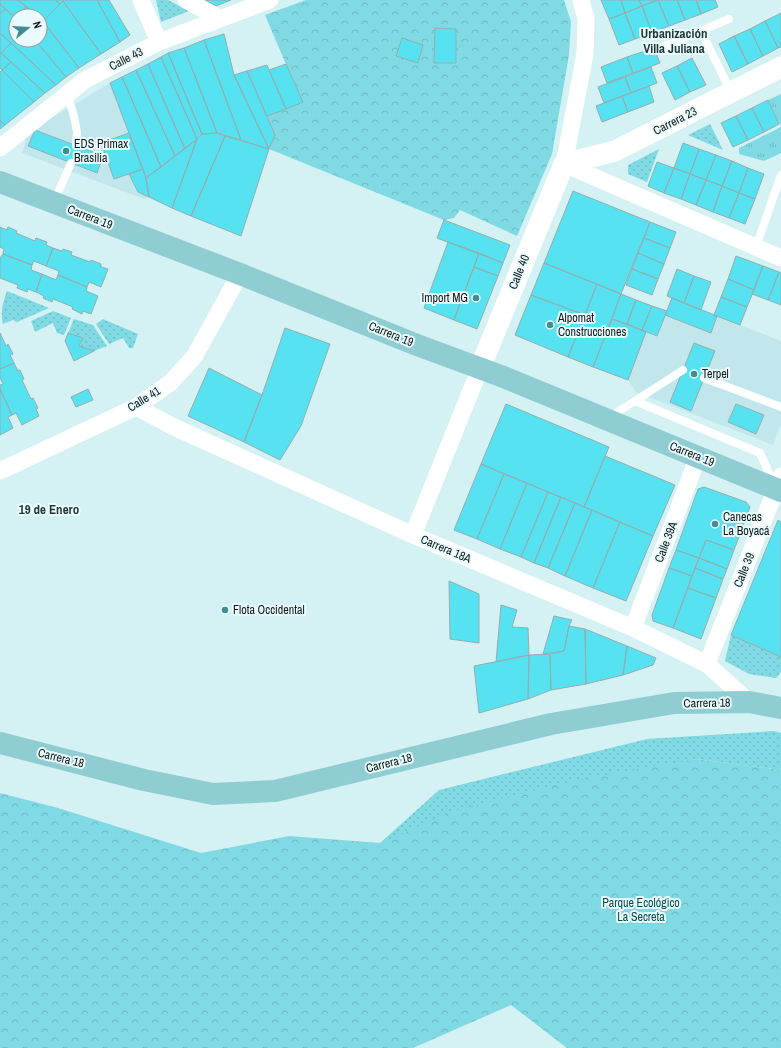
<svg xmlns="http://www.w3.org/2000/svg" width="781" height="1048" viewBox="0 0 781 1048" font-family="'Archivo Narrow',sans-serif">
  <defs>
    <pattern id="grass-dots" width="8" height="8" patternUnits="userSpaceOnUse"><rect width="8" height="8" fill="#80dae3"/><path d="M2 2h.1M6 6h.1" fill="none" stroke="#6dbac2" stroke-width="1.8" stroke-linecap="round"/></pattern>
    <pattern id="forest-crowns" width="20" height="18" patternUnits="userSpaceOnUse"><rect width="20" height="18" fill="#80dae3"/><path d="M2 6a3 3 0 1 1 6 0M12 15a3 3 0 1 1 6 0" fill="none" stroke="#6dbac2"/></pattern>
    <pattern id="park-tufts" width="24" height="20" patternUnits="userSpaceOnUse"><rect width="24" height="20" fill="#80dae3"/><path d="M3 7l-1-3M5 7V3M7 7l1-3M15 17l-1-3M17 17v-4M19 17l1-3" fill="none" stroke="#6dbac2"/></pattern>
  </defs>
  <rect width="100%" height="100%" fill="#d4f1f4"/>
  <path fill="#c1e7ec" d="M110,83L146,178L149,197L144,199L22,153L26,140L20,137Z
    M672,298L781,341V424L773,445L636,392L628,380L646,332L657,336Z"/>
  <path fill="url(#grass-dots)" d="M156,0H168L189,11L161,22Z
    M710,124L723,150L688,135Z
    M659,149L647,182L628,174V165Z
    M7,291L49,308L17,322L13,320L3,324C0,312 3,302 7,291Z
    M53,311L71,318L64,335L57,333L53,323L35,332L31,321Z
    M74,319L93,325L107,346L94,351L79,346L83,338L68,333Z
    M103,319L138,334L133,348H129L123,338L109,344L96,324Z
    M731,635L781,657V672L776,678L749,674L725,661Z
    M774,731L781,733V770L696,759L380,843L439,790L647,739Z"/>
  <path fill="url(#forest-crowns)" d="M306,0H564L571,22L569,55L552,154L517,236L460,210L454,218L444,220L269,149L267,116L302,102L265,15Z
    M696,759L781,770V1048H567L511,1005L413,1048H0V793L58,808L201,853L289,836L380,843L456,810L577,780Z"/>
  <path fill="url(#park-tufts)" d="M781,94V153L764,161L739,154V148L781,127L768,100Z"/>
  <path fill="#56e2f0" stroke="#93aeb1" d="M0,0H18L26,6L19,16H16V18L0,4Z
    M18,0H55L60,4L43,21L40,18V16H37Z
    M55,0H64L60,4Z
    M64,0H97L120,42L101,54L63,1Z
    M97,0H109L130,35L120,42Z
    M205,0H231L216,6Z
    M601,0H621L625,13L609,19Z
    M621,0H639L642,6L625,13Z
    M639,0H657L642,6Z
    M658,0H677L685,20L669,26Z
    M658,0L669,26L652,33L642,6Z
    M677,0H696L701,14L685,20Z
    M696,0H715L718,7L701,14Z
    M63,1L101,54L79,68L43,21Z
    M0,4L5,9L0,14Z
    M26,6L37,16H19Z
    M642,6L652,33L635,39L625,13Z
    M5,9L16,18V40H35L66,77L56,85L0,33V14Z
    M625,13L635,39L619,45L609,19Z
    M781,13V47L778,48L765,21Z
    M40,18L79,68L66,77L35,40H40Z
    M765,21L778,48L763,56L750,29Z
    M435,28L456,29V63H434Z
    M750,29L763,56L748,64L734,36Z
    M0,33L11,43L1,53L0,52Z
    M224,34L234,75L269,149L241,140L204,40Z
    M734,36L748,64L732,72L719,44Z
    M402,38L423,45L418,63L396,56Z
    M204,40L241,140L217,133L184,48Z
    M11,43L56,85L45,93L1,53Z
    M184,48L217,133L202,134L168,53Z
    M654,48L660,63L633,73L627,57Z
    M0,52L11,62L2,70L0,68Z
    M168,53L202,134L197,139L161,57Z
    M161,57L197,139L185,149L148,64Z
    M627,57L633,73L607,83L601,67Z
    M692,58L706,85L690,92L677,66Z
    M11,62L45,93L34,102L2,70Z
    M148,64L185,149L175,156L136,70Z
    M286,64L303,102L286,109L269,70Z
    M267,65L286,109L267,116L247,71Z
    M677,66L690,92L675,100L662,73Z
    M651,67L657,83L631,93L625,77Z
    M2,70L34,102L5,125L0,120V72Z
    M136,70L175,156L161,167L122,77Z
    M247,71L275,135L269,149L234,75Z
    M122,77L161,167L146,178L110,83Z
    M625,77L631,93L604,103L598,87Z
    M649,86L654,102L628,112L622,96Z
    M622,96L628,112L602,122L596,106Z
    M768,100L779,124L764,132L752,108Z
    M752,108L764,132L748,140L736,116Z
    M736,116L748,140L733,147L721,123Z
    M0,120L5,125L0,129Z
    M35,130L103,156L97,173L28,146Z
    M129,133L143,169L114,179L101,143Z
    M217,133L225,136L191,216L172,208L197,139L202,134Z
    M225,136L269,149L241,236L191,216Z
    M197,139L172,208L149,197L146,178Z
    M683,143L699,149L690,174L674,168Z
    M699,149L716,155L706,180L690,174Z
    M716,155L732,161L722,186L706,180Z
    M732,161L748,168L739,193L722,186Z
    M657,162L674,168L664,193L648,186Z
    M674,168L690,174L681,199L664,193Z
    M748,168L764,174L755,199L739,193Z
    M143,169L146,178L149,197L138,192L129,174Z
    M690,174L706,180L696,205L681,199Z
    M706,180L722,186L713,212L696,205Z
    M722,186L739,193L729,218L713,212Z
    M573,191L650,222L621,294L544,263Z
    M739,193L755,199L745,224L729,218Z
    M444,220L510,245L503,263L437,238Z
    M650,222L676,232L670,248L644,238Z
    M0,227L7,230L8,227L17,231L16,233L35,241L36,238L47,242L46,245L53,248L46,266L34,261L32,265L3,254L4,249L0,247Z
    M644,238L670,248L664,264L638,253Z
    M448,242L479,253L454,320L424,308Z
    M53,248L62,251L63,249L72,252L71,255L90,262L91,260L101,264V267L108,269L101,287L89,282L87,287L58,275L59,271L46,266Z
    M479,253L503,263L498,276L474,267Z
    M638,253L664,264L658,279L632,269Z
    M3,254L32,265L31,270L42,274L36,292L28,289L27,292L17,288L18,285L0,278V258Z
    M736,256L763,266L754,290L728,279Z
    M544,263L597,284L585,315L531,295Z
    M763,266L779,272L768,300L752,294Z
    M474,267L498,276L477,329L454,320Z
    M632,269L658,279L652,295L626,285Z
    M677,269L694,276L684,303L667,296Z
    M779,272L781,273V305L768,300Z
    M42,274L56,280L58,275L87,287L86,291L98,296L91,314L83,311L82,314L72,309L73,307L53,299L52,302L43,298L44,296L36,292Z
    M694,276L711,282L701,310L684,303Z
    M728,279L754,290L747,307L721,297Z
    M597,284L621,294L593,367L568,357Z
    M621,294L636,300L627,324L612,319Z
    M531,295L585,315L568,357L515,335Z
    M721,297L747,307L740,325L714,315Z
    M672,298L717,316L711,333L665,315Z
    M636,300L652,306L642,330L627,324Z
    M652,306L667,311L657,336L642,330Z
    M612,319L646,332L628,380L593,367Z
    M285,328L330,344L301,426L280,460L244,442L262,395Z
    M0,333L6,346L8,344L13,354L10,355L14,363L0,369Z
    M68,333L83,338L79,346L94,351L74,361L65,341Z
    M694,343L715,351L691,411L670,402Z
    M14,363L18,371L20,370L24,379L22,380L31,399L33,398L38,408L36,409L39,416L22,425L16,413L12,415L0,389V385L3,384L0,378V369Z
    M209,368L262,395L244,442L188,416Z
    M0,389L12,415L8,417L13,428L0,435Z
    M88,389L93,400L76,407L71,397Z
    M506,404L609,447L584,507L481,464Z
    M736,404L764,415L756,434L728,422Z
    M605,456L675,485L653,536L584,507Z
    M481,464L504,474L477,539L454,530Z
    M504,474L527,483L500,549L477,539Z
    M527,483L548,492L521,557L500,549Z
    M704,487L746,502L750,507L734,550L706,540L699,558L676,550L698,489Z
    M548,492L561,497L534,563L521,557Z
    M561,497L575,503L548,568L534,563Z
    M575,503L592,510L565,576L548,568Z
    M592,510L620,522L593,588L565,576Z
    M778,520L781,522V657L731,635Z
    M620,522L653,536L626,601L593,588Z
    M706,540L734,550L727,569L699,558Z
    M676,550L699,558L692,576L669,568Z
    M699,558L727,569L723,579L695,568Z
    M669,568L692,576L673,628L653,621L652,615Z
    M695,568L723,579L716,598L688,588Z
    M449,581L479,594V643L450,639Z
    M688,588L716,598L701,639L673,628Z
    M501,605L517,610L512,627L528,628L529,655L496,662Z
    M554,616L572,620L569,626L564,651L543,654Z
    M569,626L585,629L586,684L551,690L550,654L564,651Z
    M585,629L627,646L623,675L586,684Z
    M627,646L656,658L653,665L623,675Z
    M550,654L551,690L528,699L529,655Z
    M529,655L528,699L479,713L474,666Z"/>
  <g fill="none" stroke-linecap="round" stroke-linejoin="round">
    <path stroke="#fff" stroke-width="8" d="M701,31L731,92
      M664,46L729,19
      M67,94L74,116L77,132L76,145
      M54,202L71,163
      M756,247L781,175
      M704,378L781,407
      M635,401L760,453L774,484
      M610,417L683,370"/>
    <path stroke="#fff" stroke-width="17" d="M141,0L159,42
      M186,0L219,18
      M581,0L586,19L585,54L564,164L781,258
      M0,148L85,80L159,42L270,0
      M136,407L176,428L413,535L633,628L707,664L749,702
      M0,471L136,407L170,383L194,357L240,274
      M413,535L480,368
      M633,628L698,457
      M707,664L781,476"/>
    <path stroke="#fff" stroke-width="21" d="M480,368L564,164L615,151L781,67"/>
    <path stroke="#8fcdd3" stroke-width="22" d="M0,182L240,274L417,345L501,376L781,491
      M0,743L144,780L213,794L275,791L551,724L674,703L749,702L781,708"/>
  </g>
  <g fill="#448c93" stroke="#ebfcfe" stroke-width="1.5">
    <circle cx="66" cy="151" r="4"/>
    <circle cx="476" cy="298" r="4"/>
    <circle cx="550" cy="325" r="4"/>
    <circle cx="694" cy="374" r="4"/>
    <circle cx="715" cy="524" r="4"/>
    <circle cx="225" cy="610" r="4"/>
  </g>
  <g text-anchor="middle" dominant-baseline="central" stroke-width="4" stroke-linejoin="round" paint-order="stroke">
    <g font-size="12" fill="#0d1819" stroke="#ebfcfe">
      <text transform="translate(126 59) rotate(-27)">Calle 43</text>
      <text transform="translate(675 121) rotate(-27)">Carrera 23</text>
      <text transform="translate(90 217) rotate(21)">Carrera 19</text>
      <text transform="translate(519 272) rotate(-68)">Calle 40</text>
      <text transform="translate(391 334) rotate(22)">Carrera 19</text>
      <text transform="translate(144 399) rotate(-32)">Calle 41</text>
      <text transform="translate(692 454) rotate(22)">Carrera 19</text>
      <text transform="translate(666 542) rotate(-69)">Calle 39A</text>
      <text transform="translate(446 549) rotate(23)">Carrera 18A</text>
      <text transform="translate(744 570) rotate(-68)">Calle 39</text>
      <text transform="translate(707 703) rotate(-1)">Carrera 18</text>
      <text transform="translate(61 758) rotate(14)">Carrera 18</text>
      <text transform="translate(389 763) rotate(-14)">Carrera 18</text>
    </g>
    <g font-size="12" fill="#0d1819" stroke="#ebfcfe" text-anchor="start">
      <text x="74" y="144">EDS Primax<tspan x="74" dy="14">Brasilia</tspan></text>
      <text x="468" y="298" text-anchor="end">Import MG</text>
      <text x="558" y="318">Alpomat<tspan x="558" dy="14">Construcciones</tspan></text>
      <text x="702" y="374">Terpel</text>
      <text x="723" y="517">Canecas<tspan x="723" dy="14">La Boyacá</tspan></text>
      <text x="233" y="610">Flota Occidental</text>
    </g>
    <g font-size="12" fill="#09494f" stroke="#ebfcfe">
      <text x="641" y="903">Parque Ecológico<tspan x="641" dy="14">La Secreta</tspan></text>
    </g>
    <g font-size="13" font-weight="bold" fill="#1e3638" stroke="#ebfcfe">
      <text x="674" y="33">Urbanización<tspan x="674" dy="15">Villa Juliana</tspan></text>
      <text x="49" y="509">19 de Enero</text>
    </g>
  </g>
  <g transform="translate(28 28) rotate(72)"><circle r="19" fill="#ebfcfe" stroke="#92a1a2"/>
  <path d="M0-3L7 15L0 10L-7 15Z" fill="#448c93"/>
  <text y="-6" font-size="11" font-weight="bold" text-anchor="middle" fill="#0d1819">N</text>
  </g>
</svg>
